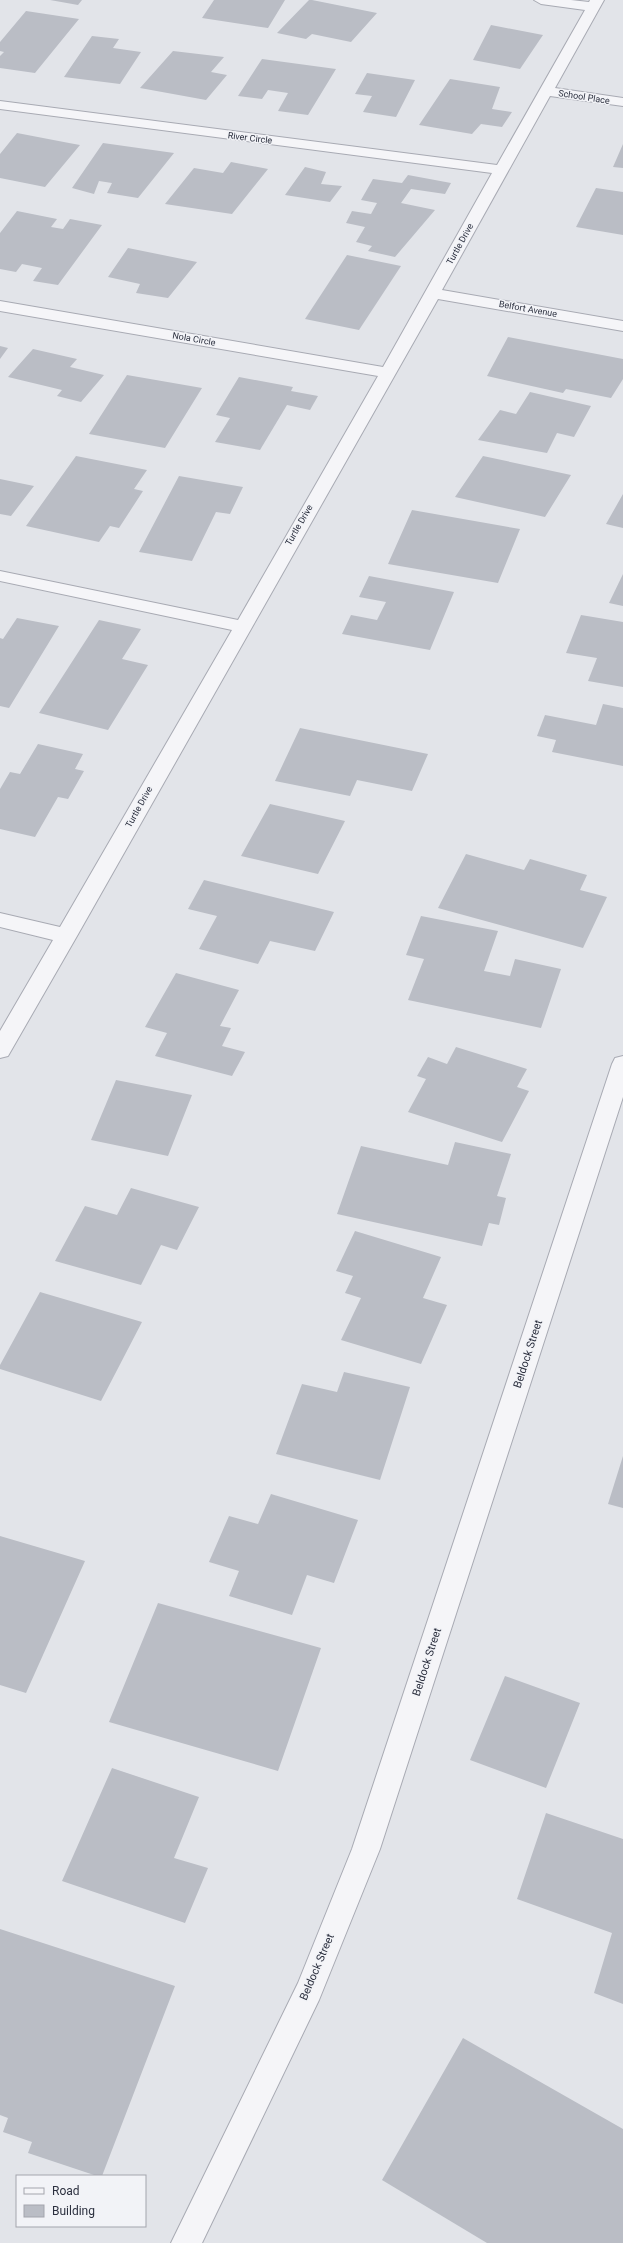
<svg xmlns="http://www.w3.org/2000/svg" width="623" height="2243" viewBox="0 0 623 2243" font-family="Roboto,sans-serif">
  <rect width="100%" height="100%" fill="#e2e4e9"/>
  <path fill="#babdc5" d="M50,0H82L78,5Z
    M214,0H285L268,28L202,18Z
    M309,0H312L377,13L351,42L312,34L306,39L277,33Z
    M26,11L79,19L35,73L0,68V56L4,52L0,51V42Z
    M491,25L543,35L520,69L473,60Z
    M92,36L119,39L113,48L141,52L120,84L64,77Z
    M173,51L224,57L211,72L227,75L206,100L140,88Z
    M262,59L336,69L308,115L278,111L288,93L268,90L262,99L238,96Z
    M367,73L415,80L396,117L363,112L372,96L355,94Z
    M450,79L500,87L492,109L512,112L502,127L481,124L472,134L419,125Z
    M17,133L69,143L80,145L45,187L0,178V154Z
    M103,143L174,153L138,198L107,193L112,183L99,181L94,194L72,188Z
    M623,144V168L613,167Z
    M231,162L268,169L232,214L165,204L194,168L223,173Z
    M305,167L326,172L321,184L342,186L330,202L285,195Z
    M408,175L451,183L445,194L411,189L401,203L435,210L395,257L368,251L372,246L356,242L365,227L346,223L352,211L371,214L377,203L361,200L373,179L402,183Z
    M596,188L623,192V235L576,227Z
    M17,211L57,219L51,227L63,229L70,219L102,225L58,285L33,281L42,268L22,264L16,272L0,269V233Z
    M128,248L197,262L168,298L136,293L140,284L108,277Z
    M347,255L401,266L359,330L305,319Z
    M508,337L623,359V379L611,398L566,389L563,393L487,376Z
    M0,346L8,348L0,359Z
    M33,349L77,359L70,367L104,375L81,402L57,396L62,390L8,377Z
    M127,375L202,388L165,448L89,434Z
    M239,377L293,387L291,391L318,396L310,410L287,405L260,450L215,442L230,418L216,415Z
    M530,392L591,406L574,437L557,433L547,453L478,440L500,410L516,414Z
    M76,456L147,470L134,489L143,491L119,528L110,526L99,542L26,526Z
    M483,456L571,475L545,517L455,497Z
    M179,476L243,487L230,514L216,512L192,561L139,552Z
    M0,479L34,486L11,516L0,514Z
    M623,494V528L606,524Z
    M412,510L520,529L498,583L388,564Z
    M623,574V606L609,603Z
    M369,576L454,592L430,650L342,634L351,615L377,620L386,602L359,597Z
    M581,615L623,622V687L588,681L597,658L566,653Z
    M17,618L59,626L9,708L0,706V638L3,639Z
    M99,620L141,629L122,659L148,665L108,730L39,713Z
    M603,704L623,708V766L552,752L556,740L537,736L545,715L596,725Z
    M300,728L428,754L412,791L357,780L350,796L275,781Z
    M38,744L83,754L75,769L84,771L68,799L58,797L35,837L0,829V789L10,772L20,774Z
    M270,804L345,821L318,874L241,856Z
    M466,854L524,870L530,859L587,875L580,890L607,897L583,948L438,908Z
    M204,880L334,912L315,951L270,941L258,964L199,949L217,916L188,909Z
    M421,916L498,931L484,971L510,976L515,959L561,969L541,1028L408,1000L424,959L406,955Z
    M176,973L239,990L220,1026L231,1028L222,1046L245,1052L232,1076L155,1056L167,1033L145,1027Z
    M456,1047L527,1069L517,1087L529,1091L502,1142L408,1112L426,1079L417,1076L428,1057L447,1064Z
    M116,1080L192,1095L168,1156L91,1140Z
    M455,1142L511,1154L497,1196L506,1198L499,1225L489,1223L482,1246L337,1214L361,1146L448,1165Z
    M131,1188L199,1207L177,1250L161,1245L141,1285L55,1261L85,1206L117,1215Z
    M355,1231L441,1257L423,1298L447,1305L421,1364L341,1340L361,1298L345,1293L353,1276L336,1271Z
    M40,1292L142,1322L101,1401L0,1369V1365Z
    M344,1372L410,1387L380,1480L276,1454L302,1384L337,1392Z
    M623,1456V1508L608,1504Z
    M271,1494L358,1520L334,1583L307,1575L292,1615L229,1596L239,1571L209,1562L229,1516L258,1524Z
    M0,1536L85,1561L26,1693L0,1685Z
    M158,1603L321,1648L278,1771L109,1722Z
    M505,1676L580,1703L546,1788L470,1760Z
    M112,1768L199,1797L174,1858L208,1868L185,1923L62,1881Z
    M546,1813L623,1839V2004L594,1993L612,1933L517,1899Z
    M0,1929L175,1986L102,2176H97L28,2153L32,2142L3,2132L8,2118L0,2115Z
    M463,2038L623,2129V2243H487L382,2180Z"/>
  <g fill="none" stroke-linecap="round" stroke-linejoin="round">
    <g stroke="#a8aab3" stroke-width="2">
      <path id="street" d="M534,0H571L589,2L590,0H604L555,88L623,98V106L550,96L442,290L623,321V331L438,299L77,936L8,1056L0,1058V1031L53,940L0,927V913L60,927L232,630L0,581V571L238,620L378,376L0,311V301L383,367L492,173L0,109V101L497,165L585,10L541,4Z
        M623,1056V1097L380,1849L319,2000L202,2243H171L298,1983L352,1849L612,1064L615,1058Z"/>
    </g>
    <use href="#street" fill="#f5f5f8" fill-rule="evenodd"/>
  </g>
  <g text-anchor="middle" dominant-baseline="central" stroke-width="3" stroke-linejoin="round" paint-order="stroke">
    <g font-size="9" fill="#2c303f" stroke="#f2f3f7">
      <text transform="translate(584 97) rotate(9)">School Place</text>
      <text transform="translate(250 138) rotate(7)">River Circle</text>
      <text transform="translate(460 244) rotate(-61)">Turtle Drive</text>
      <text transform="translate(528 309) rotate(10)">Belfort Avenue</text>
      <text transform="translate(194 339) rotate(10)">Nola Circle</text>
      <text transform="translate(299 525) rotate(-60)">Turtle Drive</text>
      <text transform="translate(139 807) rotate(-61)">Turtle Drive</text>
    </g>
    <g font-size="11" fill="#2c303f" stroke="#f2f3f7">
      <text transform="translate(528 1354) rotate(-72)">Beldock Street</text>
      <text transform="translate(427 1662) rotate(-72)">Beldock Street</text>
      <text transform="translate(317 1967) rotate(-67)">Beldock Street</text>
    </g>
  </g>
  <rect x="16" y="2175" width="130" height="52" fill="#f2f3f7" stroke="#a3a5ad"/>
  <rect x="24" y="2188" width="20" height="6" fill="#f5f5f8" stroke="#a3a5ad"/>
  <text x="52" y="2195" font-size="12" fill="#2c303f">Road</text>
  <rect x="24" y="2205" width="20" height="12" fill="#babdc5" stroke="#a3a5ad"/>
  <text x="52" y="2215" font-size="12" fill="#2c303f">Building</text>
</svg>
